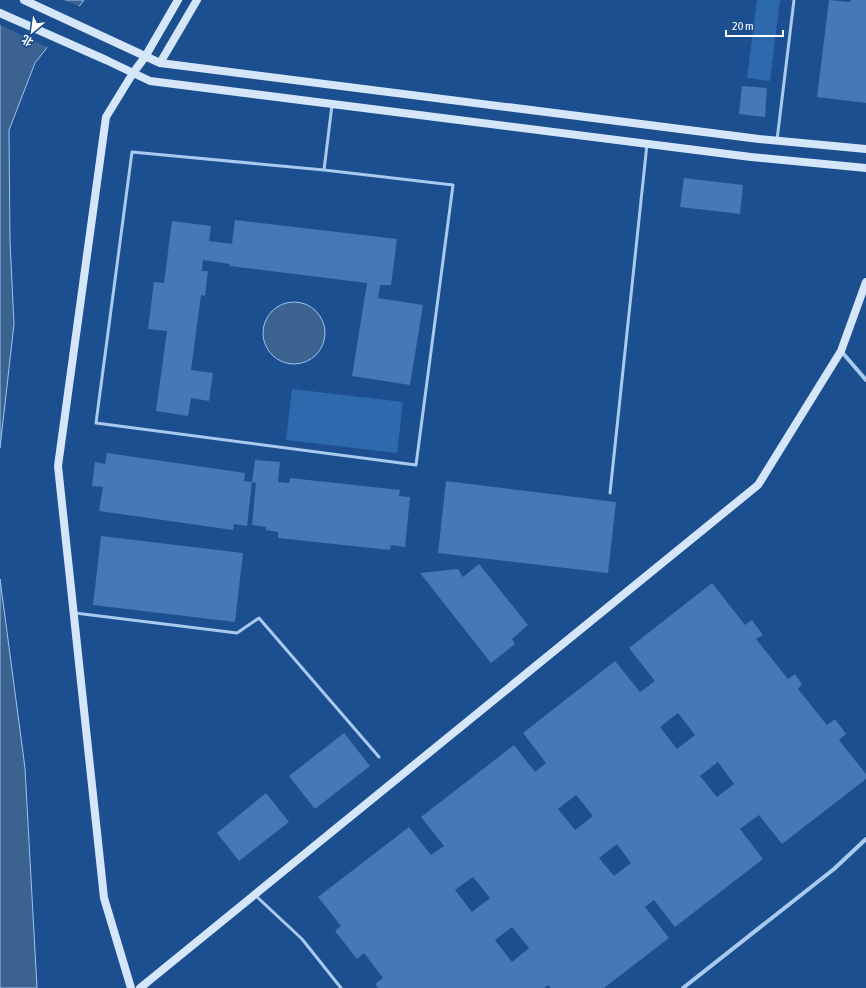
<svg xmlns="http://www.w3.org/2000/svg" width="866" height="988" viewBox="0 0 866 988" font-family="'Asap Condensed','Noto Sans SC',sans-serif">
  <rect width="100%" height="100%" fill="#1b4f8f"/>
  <path fill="#2e69ad" d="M757,0H780L770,81L747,78Z
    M292,389L403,402L397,453L286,440Z"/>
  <path fill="#3c6290" stroke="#9cc4f0" d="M0,0H84L35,63L9,130L10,241L14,324L0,448Z
    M263 333a31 31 0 1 1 62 0a31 31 0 1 1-62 0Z
    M0,579L25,768L37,988H0Z"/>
  <path fill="#1b4f8f" d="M0,0H64L81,7L49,48L0,25Z"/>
  <path fill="#4478b7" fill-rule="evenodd" d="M829,0L850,2L851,0H866V103L817,97Z
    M742,86L767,88L765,117L739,114Z
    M684,178L743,185L740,214L680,207Z
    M235,220L397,239L391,285H380L378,298L423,305L410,385L352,376L367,283L229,266L230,264L203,260L202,271H208L205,296L201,295L191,370L213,373L209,401L191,398L188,416L156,411L167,331L148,329L154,282L164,283L172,221L211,226L209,241L232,244Z
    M107,453L245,473L244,481L252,482L255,460L280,462L278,482L289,483L290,478L400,490L399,496L410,497L405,547L391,545L390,550L278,538V532L266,530V527L252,525L256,483L252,482L247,526L234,524L233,530L99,511L103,487L92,486L95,462L105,464Z
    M446,481L616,502L608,573L438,553Z
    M101,536L243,553L235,622L93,605Z
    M479,564L528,625L512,639L515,644L491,663L420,573L458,569L463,577Z
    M712,583L745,625L752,620L763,635L756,639L788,679L795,674L802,684L798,689L827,725L835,719L846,734L839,740L866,774V779L782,844L759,815L740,829L763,859L675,927L654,900L645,907L669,938L604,988H551L548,985L544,988H378L375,984L383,978L364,953L357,959L335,931L341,926L318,897L409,827L431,855L444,846L421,817L514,745L535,772L546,763L523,733L615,661L640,692L655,681L629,648ZM678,713L695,735L677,749L660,727ZM718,762L734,784L717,797L700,776ZM576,795L593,816L575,830L558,809ZM617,844L631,863L614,876L599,858ZM473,877L490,898L472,912L455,890ZM512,927L529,948L512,962L495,940Z
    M344,733L370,766L315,809L289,776Z
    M266,793L289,822L239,861L217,833Z"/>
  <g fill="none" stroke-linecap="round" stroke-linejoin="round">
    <path stroke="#a9c9ee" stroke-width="3" d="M777,140L794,0
      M324,170L453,185L416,465L96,423L132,152L324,170L332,105
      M610,493L647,144
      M75,613L237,633L259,618L379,757
      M256,896L302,939L341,988"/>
    <path stroke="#a9c9ee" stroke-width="4" d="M841,351L866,380
      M683,988L834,869L866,839"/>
    <path stroke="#d6e6fa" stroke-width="8" d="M24,0L160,63L759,139L866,149
      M0,13L106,60L150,81L751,157L866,168
      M160,63L197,0
      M131,988L104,898L58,466L106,117L133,73L145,57L178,0
      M140,988L758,485L841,351L866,282"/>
  </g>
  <g transform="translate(32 32) rotate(209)" stroke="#1b4f8f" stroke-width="3" paint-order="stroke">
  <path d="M0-3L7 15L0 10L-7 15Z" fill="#ffffff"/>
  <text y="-6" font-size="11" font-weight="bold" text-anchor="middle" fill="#ffffff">北</text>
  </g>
  <path d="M726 30v6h57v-6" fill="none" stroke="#ffffff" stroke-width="2"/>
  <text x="732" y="30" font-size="12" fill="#ffffff" stroke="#1b4f8f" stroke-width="3" paint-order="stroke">20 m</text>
</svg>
